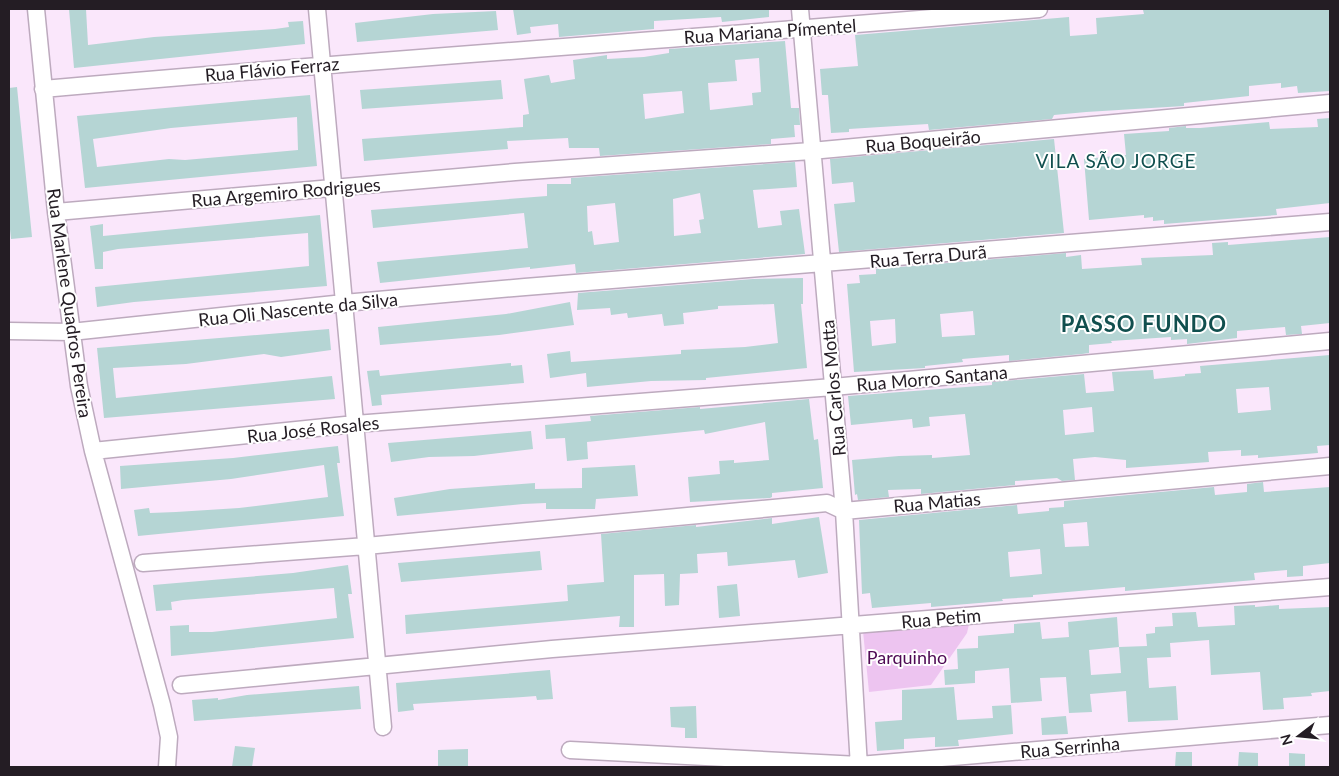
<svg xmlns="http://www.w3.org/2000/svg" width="1339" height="776" viewBox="0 0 1339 776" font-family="Lato,sans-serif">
  <rect width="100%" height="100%" fill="#fae7fb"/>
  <path fill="#edc4f0" d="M970,620L967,633L931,685L869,692L863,631Z"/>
  <path fill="#b5d5d4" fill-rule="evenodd" d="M69,9H86L88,45L154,37L275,29L289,27L288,22L303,21L305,44L74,68Z
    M513,9H769V17L722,22L721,17L654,21V29L559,37L558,24L530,27L531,33L517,35Z
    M1155,9H1330V91L1298,93L1297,86L1281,88V83L1249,86V96L1184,103V106L1086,112L1054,115L1052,119L929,130L928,124L849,129V132L831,133L828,95H822L820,69L858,66L855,35L1069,17L1070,36L1097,34L1096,18L1144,14L1143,10Z
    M496,11L498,30L357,42L355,23L433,14Z
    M785,41L791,108H799L800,125H794L795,137L771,139V144L600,156L599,148H569L568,138L507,141L508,149L495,150L364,161L362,139L523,127V115L529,114L524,79L549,75L551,83L575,79L573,60L607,55V59L644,57L669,53V49ZM759,58L761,92L752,93L753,105L710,110L708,83L737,81L735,60ZM682,91L684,113L645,119L643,94Z
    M501,80L503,99L362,109L360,90Z
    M17,87L32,237L11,239L9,220V88Z
    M310,95L317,166L85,188L77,116ZM297,117L298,150L185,160L169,159L97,167L93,139L171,128Z
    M1330,118V203L1276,209L1277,215L1164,224V220L1153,221V217L1144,218V215L1089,220L1084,159L1126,155L1124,134L1169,131V128L1186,126V128H1200L1269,122L1270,129L1318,127L1317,119Z
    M1054,139L1064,233L839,252L834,204L855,202L853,182L832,184L830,159Z
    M795,162L797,187L753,190L758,228L782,225L780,211L799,209L805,254L576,273L575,264L530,269V267L380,283L377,262L528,248L524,213L373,228L371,210L547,196V184H571V178ZM700,193L704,219L699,220L701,233L674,236L673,199ZM615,203L619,242L594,245L592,231L588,232L587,206Z
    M320,215L327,286L134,302L97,307L95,287L309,266L308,233L118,249L103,252V269H95L90,226L103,224V236Z
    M1330,237V323L1301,326L1302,334L1286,335L1285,327L1237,331V338L1187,344V339L1171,340V337L1111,341L1112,343L1089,345V353L1082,354L1009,361V355L962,359L963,362L925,366V368L854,372L847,284L860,283L859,275L876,274V269L1066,253V257L1081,255L1082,269L1142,265L1141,258L1213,255L1212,243L1228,242V245ZM973,311L975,335L942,337L940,314ZM895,319L896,343L872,346L870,321Z
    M803,278V304H801L807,368L706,378V380L651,381L587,387L586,373L550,378L547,354L570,351L571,362L681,354V350L745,347L778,343L774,304L718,306V309L683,313L684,324L664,326L662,314L628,318L627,313L611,315L610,308L577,310L578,293L753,279Z
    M570,302L574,325L499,335L380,345L378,327L506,314Z
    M329,329L331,350L281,357L264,354L186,364L113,368L116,398L332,376L335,399L104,418L97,348Z
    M1330,355V445L1317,446L1318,453L1258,458V455L1241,456V450L1208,452L1209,462L1126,468V460L1095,457L1073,459L1075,480L1062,481L1057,478L1015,481V485L921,494V489L888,490L889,497L858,500L857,494L855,495L852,460L899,456L932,455V458L970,455L965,414L929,417L930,426L913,428L912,419L851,425L848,396L992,385V382L1084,374L1086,393L1114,391L1112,372L1153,370L1154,379L1185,376V374L1201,373L1200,366ZM1269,387L1271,410L1238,413L1236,389ZM1092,407L1094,432L1065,435L1063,410Z
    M511,363V366L522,365L524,383L381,395L382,405L372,406L367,371L379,370L380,376Z
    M809,399L814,440L818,439L823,488L772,493V497L770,498L690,502L688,477L720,474L719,461L734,460V463L769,460L765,422L705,434L704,430L587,442L588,459L567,461L565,438L546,439L545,425L591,421L590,416L700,407V409Z
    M531,431L533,449L474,456L429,457L391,462L388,443Z
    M338,446L340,463H337L344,516L138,536L134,510L149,508L150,513L176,512L239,508L328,497L324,465L231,479L121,489L120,466L233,458Z
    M635,465L638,496L596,499L595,509H546V503L523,504L397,516L394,498L450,489L535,483V489L582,488V468Z
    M1263,482L1264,492L1330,487V563L1303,566V576L1287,577V570L1254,573L1255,580L1125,591V587L1033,595V597L1002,599L1003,601L931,607V603L872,608L870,593L862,594L859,520L1017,505L1018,514L1049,511V508L1064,507V501L1214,487L1215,495L1247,492V484ZM1087,522L1089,546L1065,547L1063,524ZM1040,549L1042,574L1010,577L1008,552Z
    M819,517L828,573L798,578L795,560L728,566L727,552L697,554L698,573L680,574L679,605L665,606L664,574L634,575V627H619L620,616L406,634L405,615L568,601L567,585L604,582L601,534L696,525V527L772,518V524Z
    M540,551L542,570L401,582L398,563Z
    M348,565L352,594H348L354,638L171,656L170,626L189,625V632H212L337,618L334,588L183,600L171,602L172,610L156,611L153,585L293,573Z
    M737,584L740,616L719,618L717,586Z
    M1255,605V607L1279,605V609L1330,607V691L1311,693L1312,696L1283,698L1284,709L1263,710L1260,672L1211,675L1209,640L1170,643L1171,657L1147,658L1149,688L1176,686L1178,720L1128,722L1126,691L1090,694L1092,712L1069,713L1066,677L1040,678L1042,701L1011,703L1009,668L975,671V683L945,685L944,670L958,669L957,649L978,648V636L1014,633V624L1040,622L1042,639L1069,637L1068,622L1117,617L1119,647L1147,646L1146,634L1155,633V627L1173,626L1172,613L1196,612L1198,627L1235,625L1234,606ZM1119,647L1121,673L1091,675L1089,650Z
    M550,670L553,699L537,700L536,696L523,697L413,704L414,710L398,712L396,683Z
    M359,686L361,709L194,721L192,700L218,698V700L247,695Z
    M954,687L957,720L993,718L992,706L1011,705L1013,734L958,740L959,746L935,747V737L904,739V749L877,751L875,722L902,720V690Z
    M696,706L697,738H685V728L671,727L670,707Z
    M1066,716L1068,734L1042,735L1041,718Z
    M235,746L255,748L252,767H232Z
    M468,749V767H438V750Z
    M1176,752H1192V767H1175Z
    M1239,752L1258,753V767H1238Z
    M1289,753L1305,754V767H1289Z"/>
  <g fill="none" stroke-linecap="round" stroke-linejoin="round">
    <g stroke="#bdaabe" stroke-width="19">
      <path id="street" d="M36,9L56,212L79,386L93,451L162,705L169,737L167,767
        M317,9L383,727
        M800,9L844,511L859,767
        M43,89C375,59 707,38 1039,9
        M56,212L515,172L811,151L1330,103
        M9,331L71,332L344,303L525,287L1330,222
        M93,451L355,424L833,387L1330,341
        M143,563L366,546L827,503L844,511L1330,466
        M181,685L552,649L1330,587
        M570,750L859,765L1330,725"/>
    </g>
    <use href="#street" stroke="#fff" stroke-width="16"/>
  </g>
  <g text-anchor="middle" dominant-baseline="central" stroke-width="4" stroke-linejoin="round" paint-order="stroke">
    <g font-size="18" fill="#241d24" stroke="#fff">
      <text transform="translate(770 31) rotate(-4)">Rua Mariana Pímentel</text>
      <text transform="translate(272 69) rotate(-5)">Rua Flávio Ferraz</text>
      <text transform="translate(923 141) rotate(-5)">Rua Boqueirão</text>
      <text transform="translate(286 192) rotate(-5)">Rua Argemiro Rodrigues</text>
      <text transform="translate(928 256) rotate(-5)">Rua Terra Durã</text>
      <text transform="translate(70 303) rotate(82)">Rua Marlene Quadros Pereira</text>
      <text transform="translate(298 309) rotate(-6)">Rua Oli Nascente da Silva</text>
      <text transform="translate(932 378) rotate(-5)">Rua Morro Santana</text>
      <text transform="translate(833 388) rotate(-95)">Rua Carlos Motta</text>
      <text transform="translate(313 429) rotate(-6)">Rua José Rosales</text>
      <text transform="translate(937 502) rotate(-5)">Rua Matias</text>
      <text transform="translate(941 618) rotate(-5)">Rua Petim</text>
      <text transform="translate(1070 747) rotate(-5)">Rua Serrinha</text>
    </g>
    <g font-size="18" fill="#4e0a54" stroke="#fff">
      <text x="907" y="657">Parquinho</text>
    </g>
    <g font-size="19" letter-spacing="1" fill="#104f4e" stroke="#fff">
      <text x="1116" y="160">VILA SÃO JORGE</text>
    </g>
    <g font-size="22" font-weight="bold" letter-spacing="1" fill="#104f4e" stroke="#fff">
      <text x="1144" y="323">PASSO FUNDO</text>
    </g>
  </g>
  <rect width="1339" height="776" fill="none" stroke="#241d24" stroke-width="20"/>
  <g transform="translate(1299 736) rotate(254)" stroke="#ffffff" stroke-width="4" paint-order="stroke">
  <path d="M0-4L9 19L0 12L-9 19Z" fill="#241d24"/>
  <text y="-8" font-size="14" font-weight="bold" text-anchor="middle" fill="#241d24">N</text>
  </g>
</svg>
